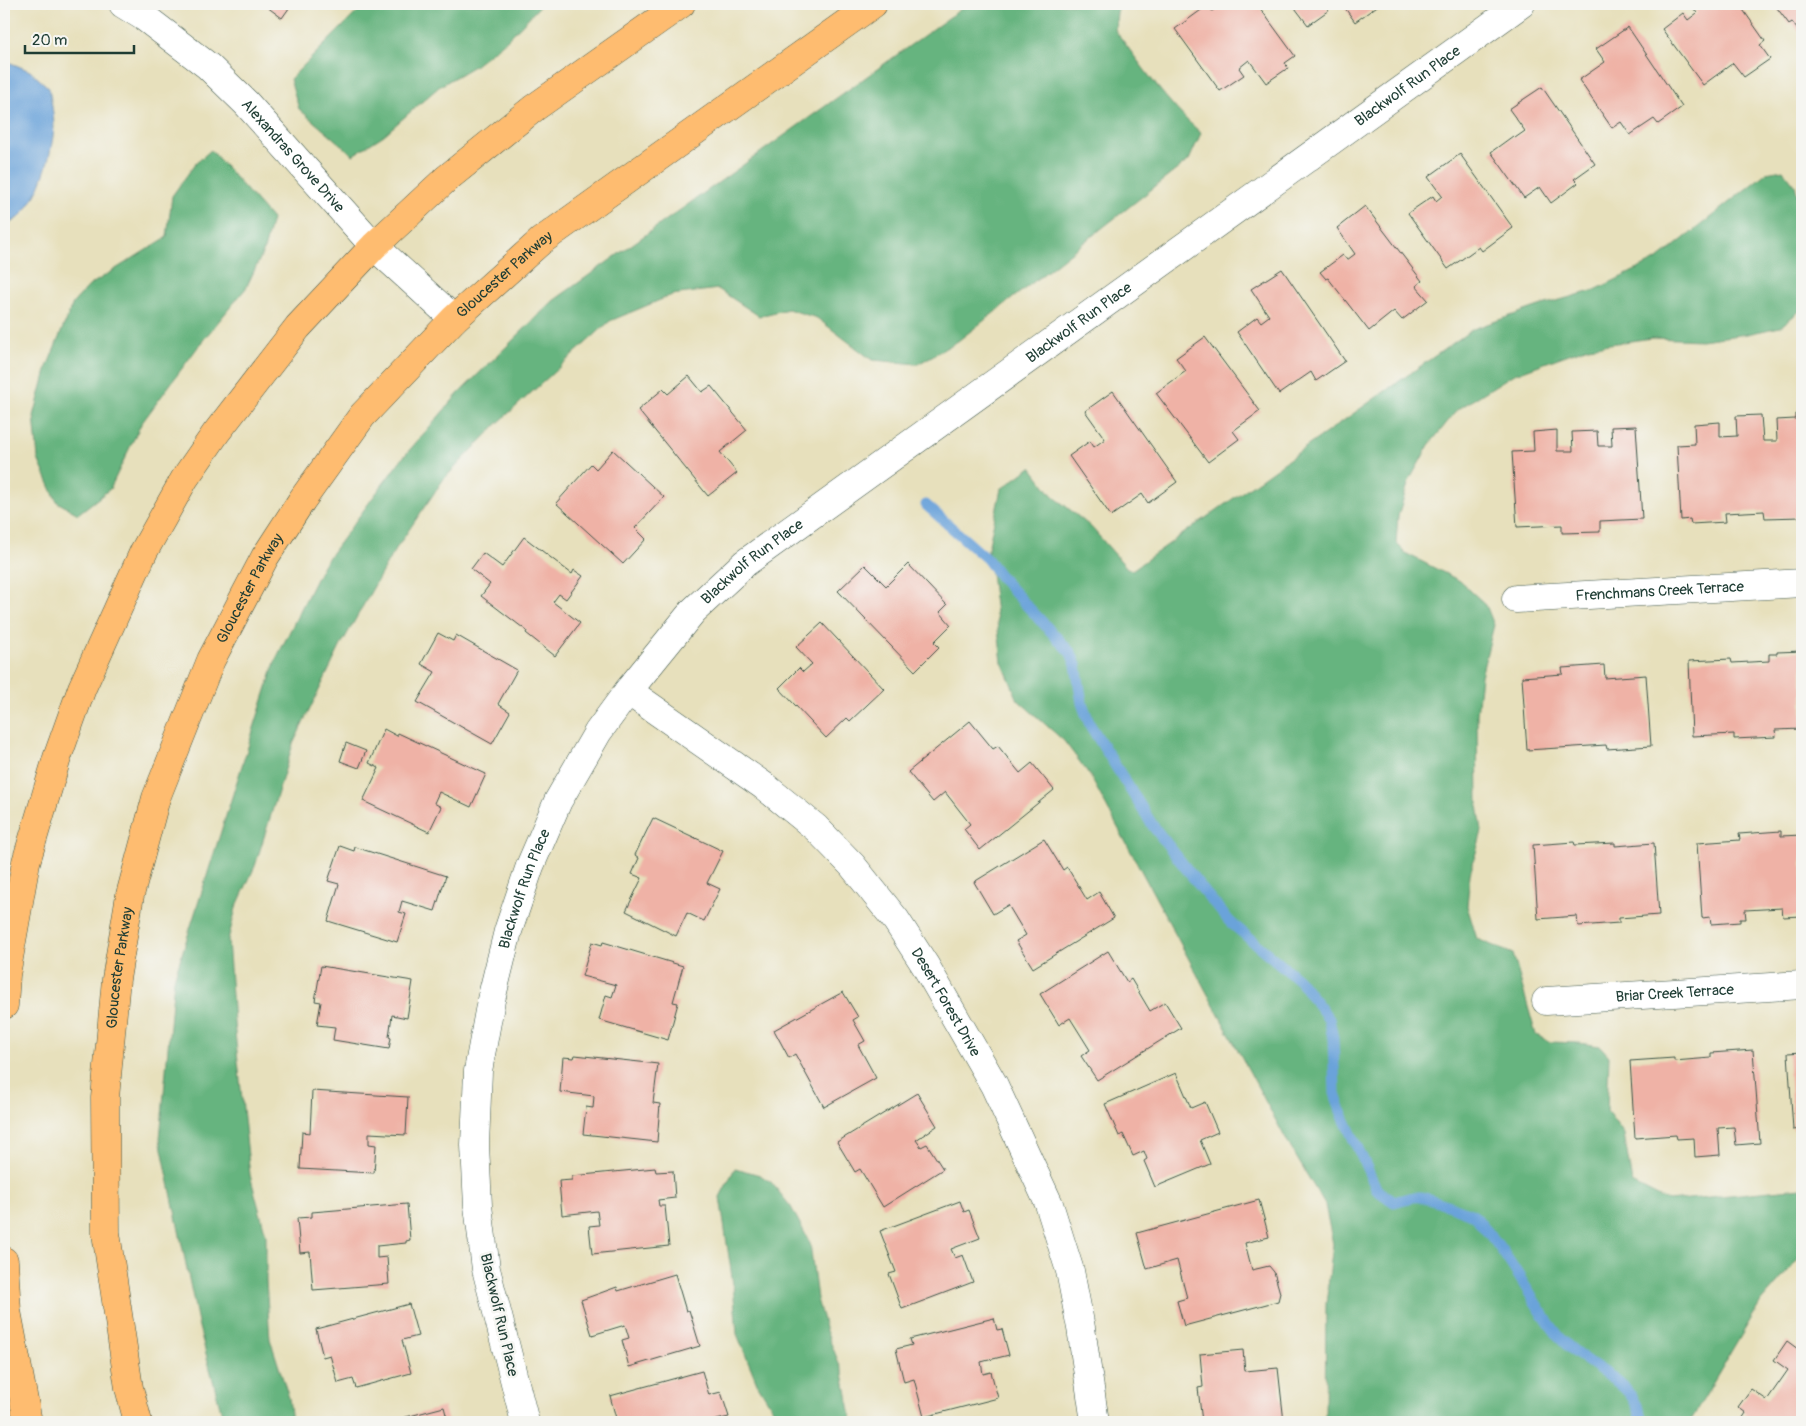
<svg xmlns="http://www.w3.org/2000/svg" width="1806" height="1426" viewBox="0 0 1806 1426" font-family="Pangolin,sans-serif">
  <rect width="100%" height="100%" fill="#f6f6f2"/>
  <filter id="ink" filterUnits="userSpaceOnUse"><feTurbulence type="fractalNoise" baseFrequency=".02" numOctaves="2"/><feDisplacementMap in="SourceGraphic" scale="10" xChannelSelector="R" yChannelSelector="G"/><feConvolveMatrix kernelMatrix="1 2 1 2 8 2 1 2 1" color-interpolation-filters="sRGB"/></filter>
  <filter id="wash" filterUnits="userSpaceOnUse"><feTurbulence type="fractalNoise" baseFrequency=".0096" numOctaves="4" result="noise"/><feDisplacementMap in="SourceGraphic" scale="20" xChannelSelector="R" yChannelSelector="G"/><feGaussianBlur stdDeviation="1.12" result="paint"/><feColorMatrix in="noise" values="0 0 0 0 0 0 0 0 0 0 0 0 0 0 0 0 0 1.4 0 .05"/><feComposite in="paint" operator="in"/></filter>
  <g filter="url(#wash)">
    <rect width="100%" height="100%" fill="#e7e0bc"/>
    <path fill="#66b47f" stroke="#42785a" d="M365,4H540L538,8L508,39L474,66L440,86L384,135L353,155L299,109L290,79Z
      M968,4H1118L1115,30C1142,66 1167,104 1201,133L1189,160L958,341L918,364L872,360L817,318L788,309L759,316L718,289L672,295L610,321L498,423L443,480L391,556L341,645L293,744L255,866L236,908L228,940L234,1023L250,1175L266,1235V1281L270,1339L289,1398L292,1422H224L199,1327L160,1139L174,979L276,659L323,565L400,461L459,393L553,301Z
      M211,150L272,219L264,250L246,288L200,344L141,424L110,489L78,514L57,502L38,459L34,416L47,367L73,303L90,285L167,237L172,196L195,164Z
      M1783,170L1795,185L1802,216V309L1780,327L1747,334L1701,340L1652,338L1588,347L1512,375L1457,410L1429,445L1409,481L1398,516L1396,543L1407,554L1460,581L1486,605L1494,625L1481,676L1477,714L1478,805L1482,831L1470,874L1467,906L1477,939L1513,954L1536,1035L1550,1042L1579,1043L1600,1046L1609,1056L1607,1111L1624,1134L1632,1183L1668,1201L1802,1188V1255L1761,1302L1690,1422H1325L1326,1304L1333,1244L1325,1205L1288,1143L1089,774L1064,741L1018,700L1002,662L988,549L1001,489L1031,467L1052,495L1091,527L1127,568L1132,570L1473,329L1539,306L1595,290L1658,259L1766,173Z
      M735,1168L760,1175L771,1182L791,1207L810,1243L817,1299L826,1331L843,1373L852,1422H781L757,1383L737,1334L733,1284L720,1197Z"/>
    <path fill="#6ba3da" stroke="#457087" d="M4,60L30,71L49,88C51,101 54,115 54,127C52,156 36,218 4,225Z"/>
    <g fill="none" stroke-linecap="round" stroke-linejoin="round">
      <path stroke="#6ba3da" stroke-width="11" d="M926,505L987,559L1003,580L1071,653L1076,665L1082,703L1090,725L1153,826L1203,890L1230,922L1299,980L1329,1019L1333,1038L1335,1093L1342,1114L1377,1190L1394,1202C1401,1200 1412,1196 1420,1197C1427,1198 1469,1212 1474,1216C1478,1219 1482,1226 1486,1230C1516,1264 1533,1306 1562,1340C1588,1369 1636,1379 1642,1422"/>
    </g>
    <g id="blocks">
      <path fill="#efb2a6" d="M263,4H292L282,18Z
        M1222,4H1257L1295,56L1285,63L1288,68L1266,83L1249,60L1239,68L1244,75L1220,91L1175,29L1208,5L1212,11Z
        M1292,4H1324L1329,10L1308,25Z
        M1342,4H1380L1355,22Z
        M1690,4H1739L1765,41L1760,45L1770,59L1744,77L1733,63L1703,85L1662,29L1683,13L1688,20L1697,13Z
        M1774,4H1802V36L1792,22L1789,24Z
        M1628,27L1682,107L1658,124L1654,119L1630,135L1621,122L1612,128L1579,80L1605,62L1596,49Z
        M1542,87L1595,164L1574,179L1578,183L1551,203L1540,187L1524,198L1491,152L1513,136L1515,138L1525,131L1509,109Z
        M1460,154L1513,228L1482,251L1479,247L1448,269L1408,213L1433,196L1436,201L1442,196L1428,177Z
        M1365,206L1422,281L1416,286L1428,300L1402,320L1394,311L1369,331L1328,278L1326,279L1320,272L1343,255L1347,260L1355,254L1337,228Z
        M1282,269L1345,361L1316,381L1311,372L1279,394L1237,332L1257,317L1261,322L1269,316L1251,289Z
        M1205,337L1260,411L1233,431L1239,439L1208,462L1156,393L1186,371L1176,358Z
        M689,376L702,392L711,386L747,430L720,452L737,473L708,496L638,410L663,389L668,394Z
        M1113,391L1177,482L1148,503L1142,494L1111,516L1069,456L1090,441L1094,447L1105,439L1085,411Z
        M1802,413V517L1765,518L1764,511L1725,513L1726,522L1691,524L1690,519L1681,520L1677,445L1695,444L1694,424L1720,422V437L1737,436L1736,416L1761,415L1763,441H1777L1776,420L1795,419V414Z
        M1636,426L1642,519L1600,521V532L1562,533V525L1517,527L1512,452L1534,451L1533,432L1557,430V451H1573L1572,432L1597,431L1598,446H1612L1611,427Z
        M613,450L664,497L635,528L646,539L623,564L556,503L591,464L596,469Z
        M524,537L572,574L574,570L583,576L566,599L559,594L553,602L580,623L555,656L526,633L527,631L481,596L490,584L471,569L483,553L502,567Z
        M908,564L947,605L940,612L951,625L934,642L939,647L915,671L838,591L865,565L886,586Z
        M822,623L884,689L850,721L847,718L826,738L779,688L799,668L803,672L812,664L796,647Z
        M438,633L453,641L456,635L517,670L498,704L510,712L492,744L417,702L435,672L421,664Z
        M1802,651V729L1775,730L1776,737L1734,739V734L1692,736L1689,661L1731,659L1732,663L1769,661V654H1777V652Z
        M1604,665L1605,678L1646,675L1651,746L1607,749L1606,745L1527,750L1522,677L1563,674L1562,668Z
        M970,721L993,749L998,746L1020,773L1032,763L1054,790L980,850L964,829L970,824L945,792L933,802L908,772Z
        M384,729L397,736L398,733L486,774L471,807L439,792L434,803L441,807L429,832L363,801L379,768L369,763Z
        M346,743L366,751L359,768L340,761Z
        M653,818L723,851L707,883L720,889L704,921L687,913L676,936L626,911L642,878L632,874L639,858L635,855Z
        M1781,831V836L1802,835V916L1783,917L1782,908L1745,910L1746,919H1740V922L1711,924L1710,917L1702,918L1697,843L1740,840L1739,834Z
        M1044,839L1063,870L1067,867L1087,900L1099,892L1114,918L1033,968L1016,941L1026,935L1008,905L993,914L974,882Z
        M1574,842L1575,845L1615,843V846L1654,843L1659,915L1619,918V923L1578,926L1577,916L1538,919L1533,845Z
        M340,846L354,851L355,847L446,876L435,911L402,901L399,912L406,914L397,942L328,921L339,884L328,881Z
        M592,942L602,945L603,942L683,966L673,1002L678,1003L668,1040L599,1020L606,995L612,997L616,985L582,976Z
        M1108,951L1127,982L1131,979L1150,1011L1165,1002L1181,1028L1097,1080L1081,1056L1090,1050L1070,1018L1059,1025L1040,994Z
        M321,966L413,981L407,1018L392,1015L389,1037L391,1038L389,1049L333,1040L335,1027L317,1025L321,1002L315,1001Z
        M843,992L858,1017L853,1020L865,1041L858,1045L876,1078L824,1107L795,1054L789,1058L774,1030Z
        M1753,1050L1760,1143L1736,1145L1734,1127L1718,1128L1720,1155L1695,1157L1694,1138L1677,1139L1676,1135L1635,1138L1630,1061L1674,1058V1061L1711,1058V1053Z
        M1802,1052V1129L1793,1130L1788,1053Z
        M575,1055L658,1064L653,1103L660,1104L657,1142L583,1134L586,1107L593,1108L594,1096L560,1092L563,1057L574,1058Z
        M1176,1073L1191,1108L1205,1102L1218,1132L1200,1140L1210,1164L1155,1187L1144,1161L1147,1159L1144,1151L1133,1156L1123,1134L1119,1136L1105,1104Z
        M312,1091L408,1097L406,1135L369,1133V1144L376,1145L374,1173L300,1169L302,1132L310,1133Z
        M917,1093L937,1126L916,1140L921,1147L927,1144L943,1169L883,1207L860,1169L855,1172L837,1142Z
        M655,1168L656,1172L673,1171L675,1198L658,1200L659,1206H665L669,1246L592,1254L589,1226L599,1225L597,1211L562,1215L559,1181L572,1180V1176Z
        M1259,1200L1269,1237L1245,1243L1252,1270L1269,1266L1274,1272L1280,1293L1278,1301L1184,1326L1177,1301L1187,1298L1177,1260L1147,1269L1137,1233Z
        M960,1201L964,1212L969,1210L980,1238L951,1249L955,1258L963,1255L973,1282L902,1309L889,1274L896,1272L880,1231Z
        M407,1204L410,1240L406,1241V1243L377,1246V1258L387,1257L389,1284L313,1290L310,1252L300,1253L297,1218L312,1217V1212Z
        M675,1274L686,1311L689,1310L700,1346L629,1367L622,1340L629,1338L625,1325L592,1335L581,1300L617,1287L618,1291Z
        M409,1304L418,1336L402,1340L411,1373L356,1388L353,1379L338,1383L330,1355L323,1357L316,1329Z
        M994,1318L997,1330L1002,1329L1009,1355L981,1362L983,1374L991,1372L998,1398L924,1417L914,1379L904,1382L896,1349L912,1345L910,1339Z
        M1787,1341L1802,1352V1422H1740L1746,1413L1738,1407L1751,1389L1767,1400L1788,1370L1774,1360Z
        M1243,1350L1245,1371L1278,1368L1284,1422H1202L1198,1388L1203,1387L1200,1354Z
        M702,1371L709,1395L721,1392L729,1417L708,1422H617L610,1396Z
        M444,1407L448,1422H387Z"/>
    </g>
  </g>
  <g filter="url(#ink)">
    <use href="#blocks" fill-opacity="0" stroke="#3d5548" stroke-width="1"/>
    <g fill="none" stroke-linecap="round" stroke-linejoin="round">
      <g stroke="#3d5548" stroke-width="29">
        <g id="minor">
          <path id="s1" d="M123,4L144,17L208,66L246,103L374,246L454,319"/>
          <path id="s2" d="M1516,599L1802,583"/>
          <path id="s3" d="M628,691L764,786L816,828L852,865L896,920L925,965L994,1085L1049,1204L1070,1271L1081,1328L1095,1422"/>
          <path id="s4" d="M1546,1001L1802,985"/>
          <path id="s5" d="M525,1422L486,1269L478,1206L475,1145L478,1071L491,1000L508,931L530,866L558,801L598,732L628,691L693,611L745,563L1521,4"/>
        </g>
      </g>
      <g stroke="#3d5548" stroke-width="29">
        <g id="major">
          <path d="M4,1005L6,975L26,862L57,758L82,688L144,551L185,478L216,433L298,327L374,246L446,179L534,108L681,4"/>
          <path d="M4,1261L7,1311L28,1422"/>
          <path id="s6" d="M138,1422L129,1388L106,1233L105,1098L116,979L130,895L156,798L211,660L265,557L302,500L362,416L454,319L541,241L873,4"/>
        </g>
      </g>
      <use href="#minor" stroke="#fff" stroke-width="28"/>
      <use href="#major" stroke="#febc70" stroke-width="28"/>
    </g>
  </g>
  <g text-anchor="middle" dominant-baseline="central" stroke-width="5" stroke-linejoin="round" paint-order="stroke">
    <g font-size="15" fill="#1f3d34" stroke="#f6f6f2">
      <text stroke="none"><textPath href="#s5" startOffset="1760">Blackwolf Run Place</textPath></text>
      <text stroke="none"><textPath href="#s1" startOffset="229">Alexandras Grove Drive</textPath></text>
      <text stroke="none"><textPath href="#s6" startOffset="1269">Gloucester Parkway</textPath></text>
      <text stroke="none"><textPath href="#s5" startOffset="1355">Blackwolf Run Place</textPath></text>
      <text stroke="none"><textPath href="#s5" startOffset="950">Blackwolf Run Place</textPath></text>
      <text stroke="none"><textPath href="#s6" startOffset="862">Gloucester Parkway</textPath></text>
      <text stroke="none"><textPath href="#s2" startOffset="144">Frenchmans Creek Terrace</textPath></text>
      <text stroke="none"><textPath href="#s5" startOffset="545">Blackwolf Run Place</textPath></text>
      <text stroke="none"><textPath href="#s6" startOffset="458">Gloucester Parkway</textPath></text>
      <text stroke="none"><textPath href="#s4" startOffset="129">Briar Creek Terrace</textPath></text>
      <text stroke="none"><textPath href="#s3" startOffset="451">Desert Forest Drive</textPath></text>
      <text transform="translate(499 1315) rotate(77)">Blackwolf Run Place</text>
    </g>
  </g>
  <rect width="1806" height="1426" fill="none" stroke="#f6f6f2" stroke-width="20"/>
  <path d="M25 45v8h109v-8" fill="none" stroke="#1f3d34" stroke-width="2.5"/>
  <text x="32" y="45" font-size="15" fill="#1f3d34" stroke="#f6f6f2" stroke-width="4" paint-order="stroke">20 m</text>
</svg>
